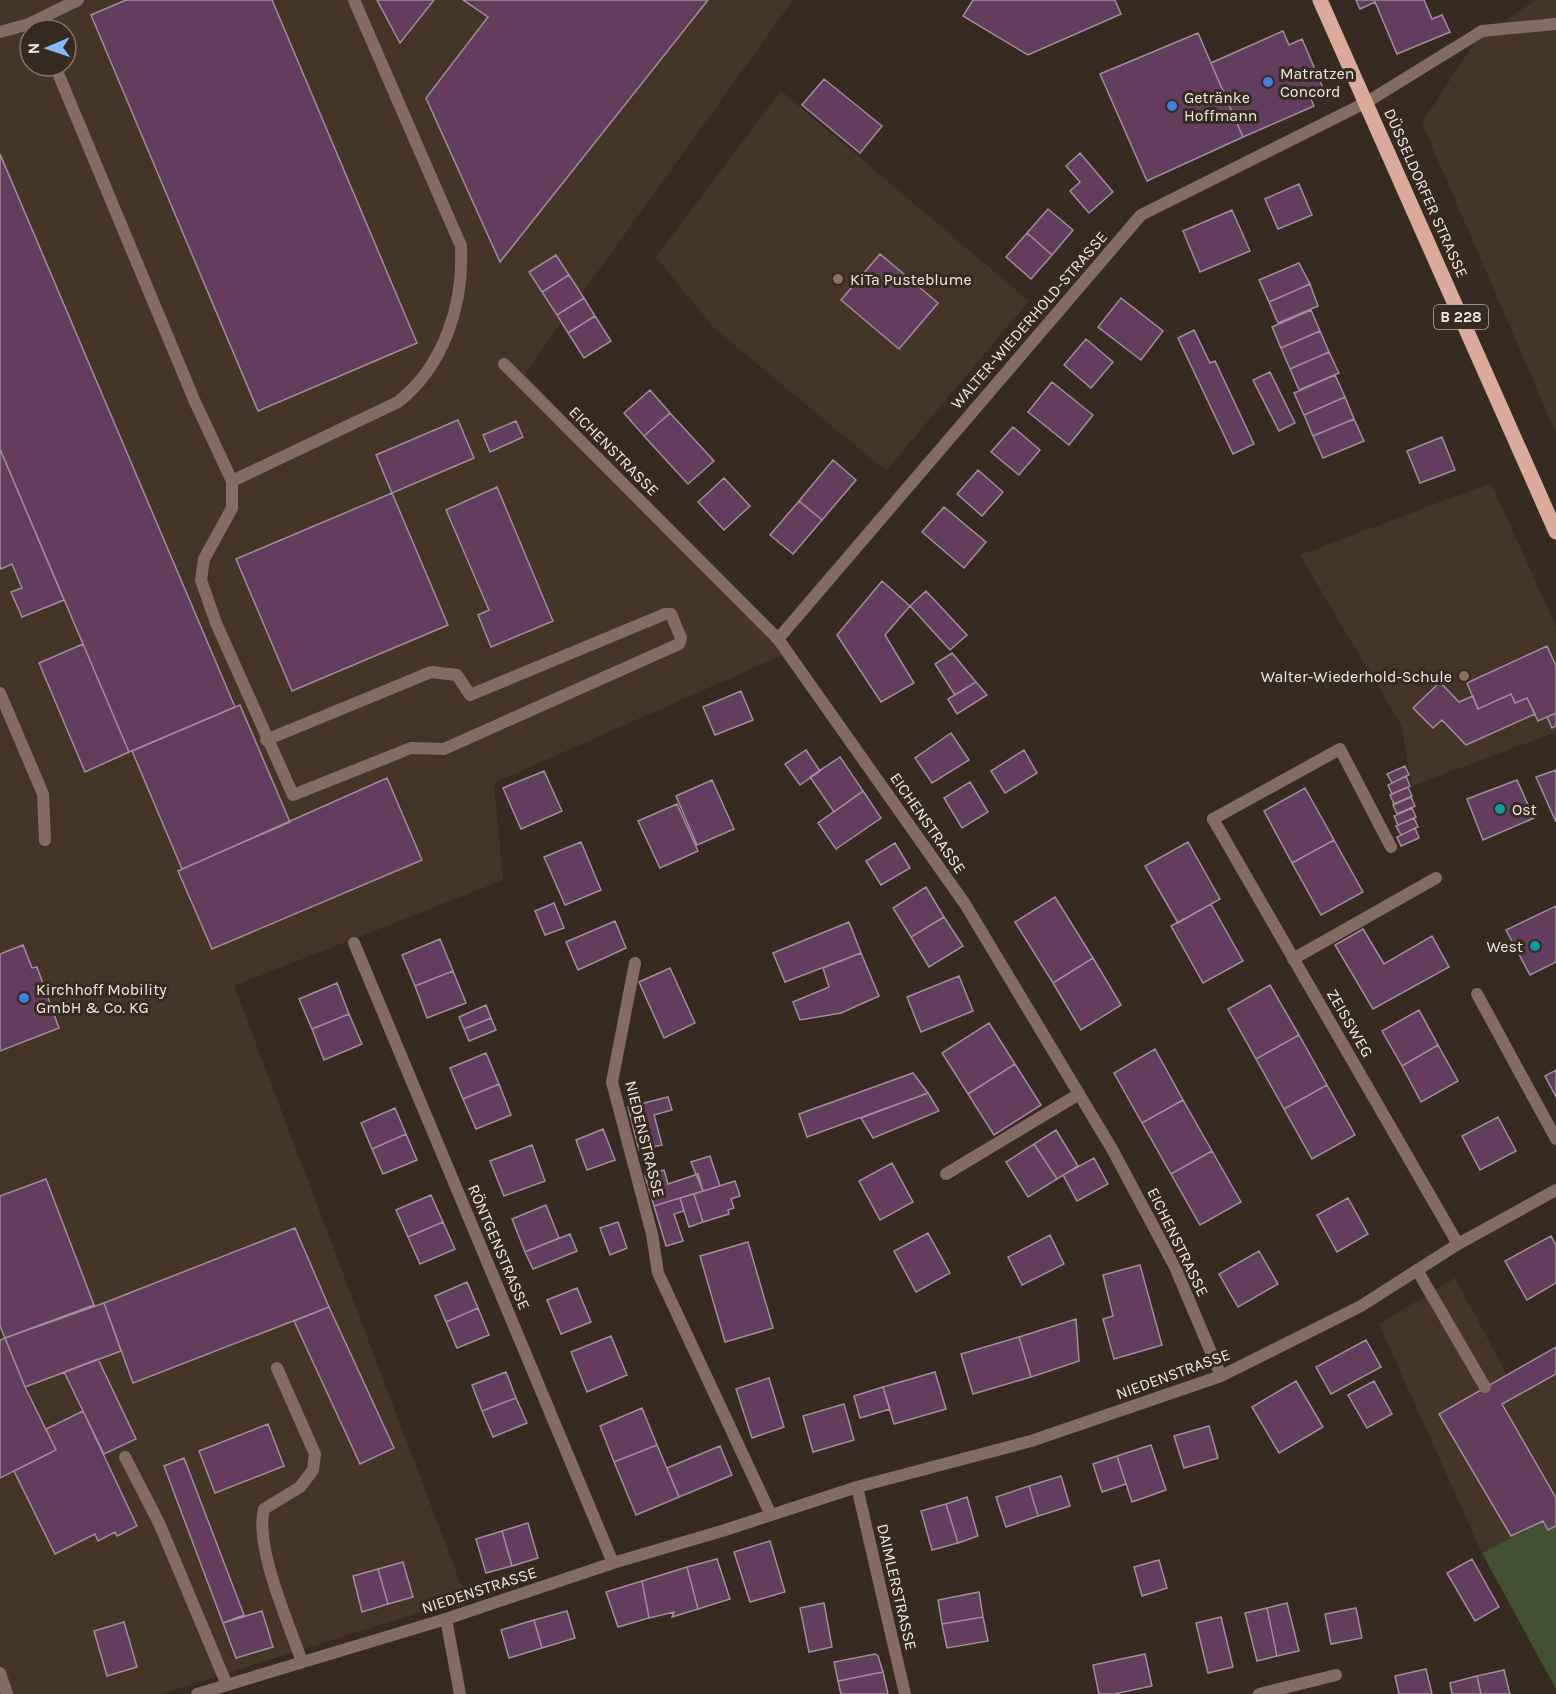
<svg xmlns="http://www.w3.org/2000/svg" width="1556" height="1694" viewBox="0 0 1556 1694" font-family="Karla,sans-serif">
  <rect width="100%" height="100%" fill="#372b21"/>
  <path fill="#453527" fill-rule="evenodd" d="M0,0H793L525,373L785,654L494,783L503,880L234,986L466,1598L160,1694H0ZM30,30H66V66H30Z
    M1536,0H1556V433L1422,123L1477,39Z
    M781,91L1029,301L886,471L714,328L656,257Z
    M1491,483L1556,627V732L1412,786L1401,725L1300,555Z
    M1455,1278L1507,1375L1556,1347V1558L1482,1553L1379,1324Z"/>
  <path fill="#445131" d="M1543,1521L1548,1530L1556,1526V1689L1482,1553Z"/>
  <path fill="#623d5e" stroke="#9d8e9b" stroke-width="1.5" d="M126,0H272L417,343L258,411L91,15Z
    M377,0H434L400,43Z
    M463,0H708L500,262L426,98L488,17Z
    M973,0H1115L1121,14L1028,55L963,16Z
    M1356,0H1424L1432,19L1442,15L1450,32L1397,54L1375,2L1360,9Z
    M1283,31L1289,45L1302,39L1323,88L1309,94L1314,106L1243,137L1211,63Z
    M1198,33L1243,137L1147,181L1100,74Z
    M824,79L882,126L860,153L802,105Z
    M1080,153L1113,192L1089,213L1070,191L1080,182L1066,166Z
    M0,154L235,707L129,752L0,449Z
    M1299,184L1312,215L1278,229L1265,199Z
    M1048,209L1073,230L1052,255L1027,233Z
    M1232,210L1250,251L1200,272L1183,231Z
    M1027,233L1052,255L1031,279L1006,257Z
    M880,254L938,303L899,349L841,300Z
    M556,255L569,275L542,292L529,272Z
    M1299,263L1310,284L1269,302L1259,280Z
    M569,275L584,298L557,315L542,292Z
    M1310,284L1318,306L1278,323L1269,302Z
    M584,298L595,316L568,333L557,315Z
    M1121,298L1163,331L1141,360L1098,327Z
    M1311,310L1320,331L1281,348L1272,327Z
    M595,316L611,341L584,358L568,333Z
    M1194,330L1210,363L1215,361L1254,444L1233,454L1178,338Z
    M1320,331L1329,352L1290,369L1281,348Z
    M1086,339L1113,362L1091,388L1064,365Z
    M1329,352L1339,373L1299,390L1290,369Z
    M1270,372L1295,423L1279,431L1253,380Z
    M1335,375L1345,397L1304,415L1294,393Z
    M1052,382L1093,415L1069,445L1028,412Z
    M650,390L670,413L644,436L624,413Z
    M1345,397L1354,419L1313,436L1304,415Z
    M670,413L714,461L688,484L644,436Z
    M1354,419L1364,441L1323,458L1313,436Z
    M458,420L474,458L392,493L376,455Z
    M516,421L523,437L490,452L483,435Z
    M1013,427L1040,450L1019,475L991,452Z
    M1442,437L1455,470L1420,483L1407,451Z
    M0,449L64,600L22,617L11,592L22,588L12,564L1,569L0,566Z
    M833,460L856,480L822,520L799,501Z
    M978,470L1003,492L982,516L957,494Z
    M724,478L750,506L724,530L698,502Z
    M497,487L553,621L491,647L478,615L489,610L446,510Z
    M392,493L448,625L292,691L236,559Z
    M799,501L822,520L793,554L770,535Z
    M944,507L986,542L964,568L922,532Z
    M882,581L910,606L885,635L914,683L881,702L837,635Z
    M926,591L967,635L950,650L910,606Z
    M83,644L129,752L85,772L39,663Z
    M1547,646L1556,666V713L1538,721L1527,698L1515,703L1511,694L1478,709L1467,683Z
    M952,653L976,682L955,695L935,664Z
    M976,682L987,695L957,714L948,699Z
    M1440,682L1459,702L1473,696L1478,709L1511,694L1515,703L1527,698L1535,714L1466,745L1442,720L1433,728L1413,708Z
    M741,691L753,720L715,735L703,707Z
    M240,705L290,822L182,869L132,751Z
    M1556,713V726L1552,728L1547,717Z
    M951,733L969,760L932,783L915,758Z
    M806,750L820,771L800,785L785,764Z
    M1024,750L1037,773L1005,793L991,771Z
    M840,757L863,791L834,812L810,777Z
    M1405,766L1409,775L1392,783L1387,774Z
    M1556,770V822L1536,777Z
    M544,771L562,811L521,829L503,788Z
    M1406,776L1410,786L1392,794L1388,785Z
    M387,778L422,860L212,949L178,871Z
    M712,780L734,829L697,845L676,796Z
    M1517,780L1534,818L1483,840L1467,799Z
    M970,782L988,812L962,828L944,798Z
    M1408,787L1412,796L1394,804L1390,795Z
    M1305,788L1334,840L1292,863L1264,811Z
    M863,791L881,818L836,849L818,823Z
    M1411,797L1415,806L1397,814L1393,805Z
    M677,804L698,851L660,868L638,821Z
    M1412,808L1416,817L1398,825L1394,816Z
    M1414,818L1418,827L1401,835L1396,826Z
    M1415,828L1419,838L1401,846L1397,837Z
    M1334,840L1363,892L1321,915L1292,863Z
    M581,842L601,890L565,905L544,857Z
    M1188,842L1220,899L1178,923L1145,866Z
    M895,843L910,868L881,885L866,861Z
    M926,887L944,917L911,937L893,908Z
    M1055,897L1093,958L1053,983L1015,922Z
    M554,903L564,928L545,935L535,911Z
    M1211,904L1243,961L1203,983L1171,926Z
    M1556,906V962L1530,975L1506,930Z
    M944,917L963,946L929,967L911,937Z
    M615,921L626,948L578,970L566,942Z
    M849,922L861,953L785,982L773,953Z
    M1363,929L1384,964L1432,936L1449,967L1373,1009L1335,945Z
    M440,939L453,971L415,986L402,955Z
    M23,945L32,968L37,967L59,1028L0,1051V954Z
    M861,953L879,996L841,1013L800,1020L793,1002L829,987L823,968Z
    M1093,958L1121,1005L1081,1030L1053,983Z
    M670,968L695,1023L664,1038L639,982Z
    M453,971L466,1003L427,1018L415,986Z
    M959,976L973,1011L921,1032L907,997Z
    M337,983L349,1014L312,1029L299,999Z
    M1270,985L1299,1035L1256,1059L1228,1009Z
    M486,1005L491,1018L464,1029L459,1017Z
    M1419,1010L1438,1045L1402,1066L1382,1031Z
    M349,1014L362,1044L324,1060L312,1029Z
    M491,1018L496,1030L469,1041L464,1029Z
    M989,1023L1015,1064L968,1094L942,1053Z
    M1299,1035L1327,1085L1284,1109L1256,1059Z
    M1438,1045L1458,1081L1421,1102L1402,1066Z
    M1155,1049L1183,1100L1142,1123L1114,1073Z
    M486,1053L499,1084L463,1099L450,1068Z
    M1015,1064L1041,1105L994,1135L968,1094Z
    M1556,1070V1097L1545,1076Z
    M913,1073L928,1093L807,1137L799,1114Z
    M499,1084L511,1115L476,1129L463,1099Z
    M1327,1085L1355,1135L1312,1159L1284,1109Z
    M928,1093L939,1111L873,1138L861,1118Z
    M668,1097L672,1110L654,1115L662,1145L639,1150L628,1107Z
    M1183,1100L1212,1151L1171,1174L1142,1123Z
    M395,1108L406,1134L372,1149L361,1123Z
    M1498,1117L1516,1151L1480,1170L1462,1136Z
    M603,1129L615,1160L587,1170L576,1140Z
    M1056,1130L1078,1166L1057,1179L1034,1144Z
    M406,1134L417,1160L383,1174L372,1149Z
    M1034,1144L1057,1179L1028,1197L1006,1162Z
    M532,1145L545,1181L504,1196L490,1161Z
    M1212,1151L1241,1202L1200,1225L1171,1174Z
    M710,1156L720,1186L703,1191L691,1162Z
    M1094,1158L1108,1184L1077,1201L1063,1175Z
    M892,1163L913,1202L880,1220L859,1181Z
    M664,1170L668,1184L698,1174L703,1191L654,1206L645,1176Z
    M46,1179L94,1305L5,1338L0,1326V1196Z
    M735,1181L740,1196L731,1199L734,1208L728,1210L729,1214L703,1222L694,1194Z
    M694,1194L703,1222L689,1227L680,1198Z
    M431,1195L443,1222L408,1237L396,1210Z
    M680,1198L684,1211L674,1214L683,1241L666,1246L654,1206Z
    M1348,1198L1368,1234L1337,1252L1317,1215Z
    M546,1205L559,1238L525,1252L512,1219Z
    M443,1222L455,1249L420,1264L408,1237Z
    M618,1222L627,1248L610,1255L600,1228Z
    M295,1228L329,1307L133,1383L104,1303Z
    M928,1233L950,1273L916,1292L894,1251Z
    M570,1234L577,1251L533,1269L525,1252Z
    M1050,1235L1064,1264L1022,1285L1008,1257Z
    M1551,1236L1556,1245V1283L1527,1300L1505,1261Z
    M748,1242L773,1328L725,1342L700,1256Z
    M1259,1251L1278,1284L1238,1307L1219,1274Z
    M1140,1265L1162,1345L1114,1359L1103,1319L1113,1316L1103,1275Z
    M467,1282L478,1308L446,1322L435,1296Z
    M577,1288L591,1322L561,1334L547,1300Z
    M104,1303L121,1351L25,1387L5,1338Z
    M329,1307L394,1448L360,1464L294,1321Z
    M478,1308L489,1335L457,1348L446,1322Z
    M1076,1319L1079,1361L1031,1377L1019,1337Z
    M611,1336L627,1375L587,1392L571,1352Z
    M1019,1337L1031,1377L973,1394L961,1354Z
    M5,1338L25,1387L56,1450L0,1478V1340Z
    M1366,1340L1381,1367L1331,1394L1316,1367Z
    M1556,1347V1374L1502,1404L1556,1498V1526L1548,1530L1543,1521L1511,1536L1439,1414Z
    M98,1359L136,1439L104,1454L64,1372Z
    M506,1372L516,1398L482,1411L472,1385Z
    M935,1372L946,1409L894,1424L883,1387Z
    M769,1378L784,1427L752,1438L736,1389Z
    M1296,1381L1323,1427L1279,1453L1252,1407Z
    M1374,1381L1392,1414L1367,1428L1348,1395Z
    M883,1387L890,1409L860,1418L854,1396Z
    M516,1398L527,1423L493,1437L482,1411Z
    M844,1404L854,1440L813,1452L803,1416Z
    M642,1408L657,1445L614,1462L600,1426Z
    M83,1411L137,1526L117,1536L115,1532L98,1541L95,1534L55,1554L14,1471L56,1450L46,1429Z
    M268,1424L284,1466L215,1493L199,1451Z
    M1209,1426L1218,1458L1184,1468L1174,1436Z
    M657,1445L679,1497L636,1515L614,1462Z
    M1151,1445L1166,1490L1132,1502L1117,1456Z
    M720,1446L732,1475L679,1497L667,1468Z
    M1117,1456L1126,1484L1102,1492L1093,1464Z
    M184,1458L244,1615L223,1623L164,1466Z
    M1061,1476L1070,1506L1038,1516L1029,1486Z
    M1029,1486L1038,1516L1006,1527L996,1497Z
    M967,1497L978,1536L958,1543L946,1504Z
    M946,1504L958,1543L932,1550L921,1511Z
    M528,1523L538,1558L512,1566L502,1531Z
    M502,1531L512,1566L486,1573L476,1539Z
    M770,1541L785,1592L750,1602L734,1552Z
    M717,1559L730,1599L698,1609L687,1567Z
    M1472,1559L1499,1607L1475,1621L1447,1573Z
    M1159,1560L1167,1588L1142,1596L1134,1567Z
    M403,1562L413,1597L388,1604L378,1569Z
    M687,1567L698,1609L672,1617L674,1612L649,1618L642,1581Z
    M378,1569L388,1604L362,1612L353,1576Z
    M642,1581L649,1618L618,1627L606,1592Z
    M979,1592L983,1617L942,1624L938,1600Z
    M824,1603L832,1647L809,1652L800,1608Z
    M1287,1603L1299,1651L1277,1656L1267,1608Z
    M1267,1608L1277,1656L1257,1661L1245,1613Z
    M1356,1608L1362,1638L1331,1644L1325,1614Z
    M262,1611L273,1647L236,1658L223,1623Z
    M567,1611L575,1638L542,1648L534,1620Z
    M983,1617L988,1641L947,1648L942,1624Z
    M1221,1617L1233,1667L1208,1673L1196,1623Z
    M534,1620L542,1648L509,1658L501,1630Z
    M124,1622L137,1667L107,1676L94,1631Z
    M875,1654L878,1656L883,1672L838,1681L834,1662Z
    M1145,1654L1152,1686L1114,1694H1099L1093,1665Z
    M1426,1669L1432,1694H1399L1395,1676Z
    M1504,1670L1510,1694H1481L1477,1676Z
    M883,1672L888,1694H841L838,1681Z
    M1477,1676L1481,1694H1452L1450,1683Z"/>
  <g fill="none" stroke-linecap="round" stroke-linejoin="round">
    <path stroke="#846c65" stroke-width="12" d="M29,24L78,0
      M1482,31L1556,24
      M0,32L29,24L39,30
      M55,66L195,402L232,481V508L204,559L201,580L216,623L293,795L411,748L444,749L679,644L681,638L671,614H665L470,695L457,675L431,672L266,740
      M232,481L398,402C444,366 464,304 461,246L354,0
      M1213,819L1340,749L1391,847
      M1293,959L1436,878
      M635,963L612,1082L652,1234L658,1273L771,1515
      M1477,994L1556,1139
      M946,1174L1079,1094
      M1417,1270L1485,1387
      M277,1368L315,1454L313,1470L300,1487L264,1509C254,1546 289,1624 302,1662
      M125,1457L159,1523L227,1685
      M0,1673L7,1694"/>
    <path stroke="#846c65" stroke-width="12" d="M504,364L778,639L965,904L1112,1149L1175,1267L1221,1376
      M778,639L1141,215L1367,102L1482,31
      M0,693L43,794L45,840
      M1213,819L1458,1244
      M354,943L613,1563
      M857,1487L905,1694
      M446,1619L460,1694
      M197,1694L446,1619L613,1563L725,1530L857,1487L1031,1441L1221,1376L1361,1306L1458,1244L1556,1190
      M1259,1694L1336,1675"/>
    <path stroke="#daab9b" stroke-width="15" d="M1320,0L1556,532"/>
  </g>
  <g fill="#3f7fe0" stroke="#372b21" stroke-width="2">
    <circle cx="1268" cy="82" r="6"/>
    <circle cx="1172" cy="106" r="6"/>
    <circle cx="24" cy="998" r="6"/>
  </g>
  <g fill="#8d6e63" stroke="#372b21" stroke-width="2">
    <circle cx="838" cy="279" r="6"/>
    <circle cx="1464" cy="676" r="6"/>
  </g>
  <g fill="#0f9aa8" stroke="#372b21" stroke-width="2">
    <circle cx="1500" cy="809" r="6"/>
    <circle cx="1535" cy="946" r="6"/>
  </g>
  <g text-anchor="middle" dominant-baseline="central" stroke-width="6" stroke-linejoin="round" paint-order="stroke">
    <rect fill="#372b21" stroke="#b8afa8" stroke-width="1.5" x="1434" y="305" width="54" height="24" rx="4.5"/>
    <g font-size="15" font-weight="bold" fill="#f0e8e2">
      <text x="1461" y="317">B 228</text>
    </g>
    <g font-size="16" fill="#f0e8e2" stroke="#372b21" text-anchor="start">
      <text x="1280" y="73">Matratzen<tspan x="1280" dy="18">Concord</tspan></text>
      <text x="1184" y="97">Getränke<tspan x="1184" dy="18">Hoffmann</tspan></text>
      <text x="850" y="279">KiTa Pusteblume</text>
      <text x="1452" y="676" text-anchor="end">Walter-Wiederhold-Schule</text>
      <text x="1512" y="809">Ost</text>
      <text x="1523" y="946" text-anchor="end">West</text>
      <text x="36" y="989">Kirchhoff Mobility<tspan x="36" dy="18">GmbH &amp; Co. KG</tspan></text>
    </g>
    <g font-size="16" fill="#f0e8e2" stroke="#372b21">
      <text transform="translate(1426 193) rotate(66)">DÜSSELDORFER STRASSE</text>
      <text transform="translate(1029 320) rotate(-49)">WALTER-WIEDERHOLD-STRASSE</text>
      <text transform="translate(614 451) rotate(45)">EICHENSTRASSE</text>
      <text transform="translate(928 823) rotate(55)">EICHENSTRASSE</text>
      <text transform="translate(1350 1023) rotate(60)">ZEISSWEG</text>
      <text transform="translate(645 1139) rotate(76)">NIEDENSTRASSE</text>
      <text transform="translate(1178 1242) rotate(64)">EICHENSTRASSE</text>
      <text transform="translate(499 1247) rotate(67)">RÖNTGENSTRASSE</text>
      <text transform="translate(1173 1374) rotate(-20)">NIEDENSTRASSE</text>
      <text transform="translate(897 1587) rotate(77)">DAIMLERSTRASSE</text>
      <text transform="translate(479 1590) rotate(-18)">NIEDENSTRASSE</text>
    </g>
  </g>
  <g transform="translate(48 48) rotate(268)"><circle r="28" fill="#372b21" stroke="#81776e" stroke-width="1.5"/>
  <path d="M0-4.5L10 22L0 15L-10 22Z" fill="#85bbfb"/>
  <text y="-9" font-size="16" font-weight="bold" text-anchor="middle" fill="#f0e8e2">N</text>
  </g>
</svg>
